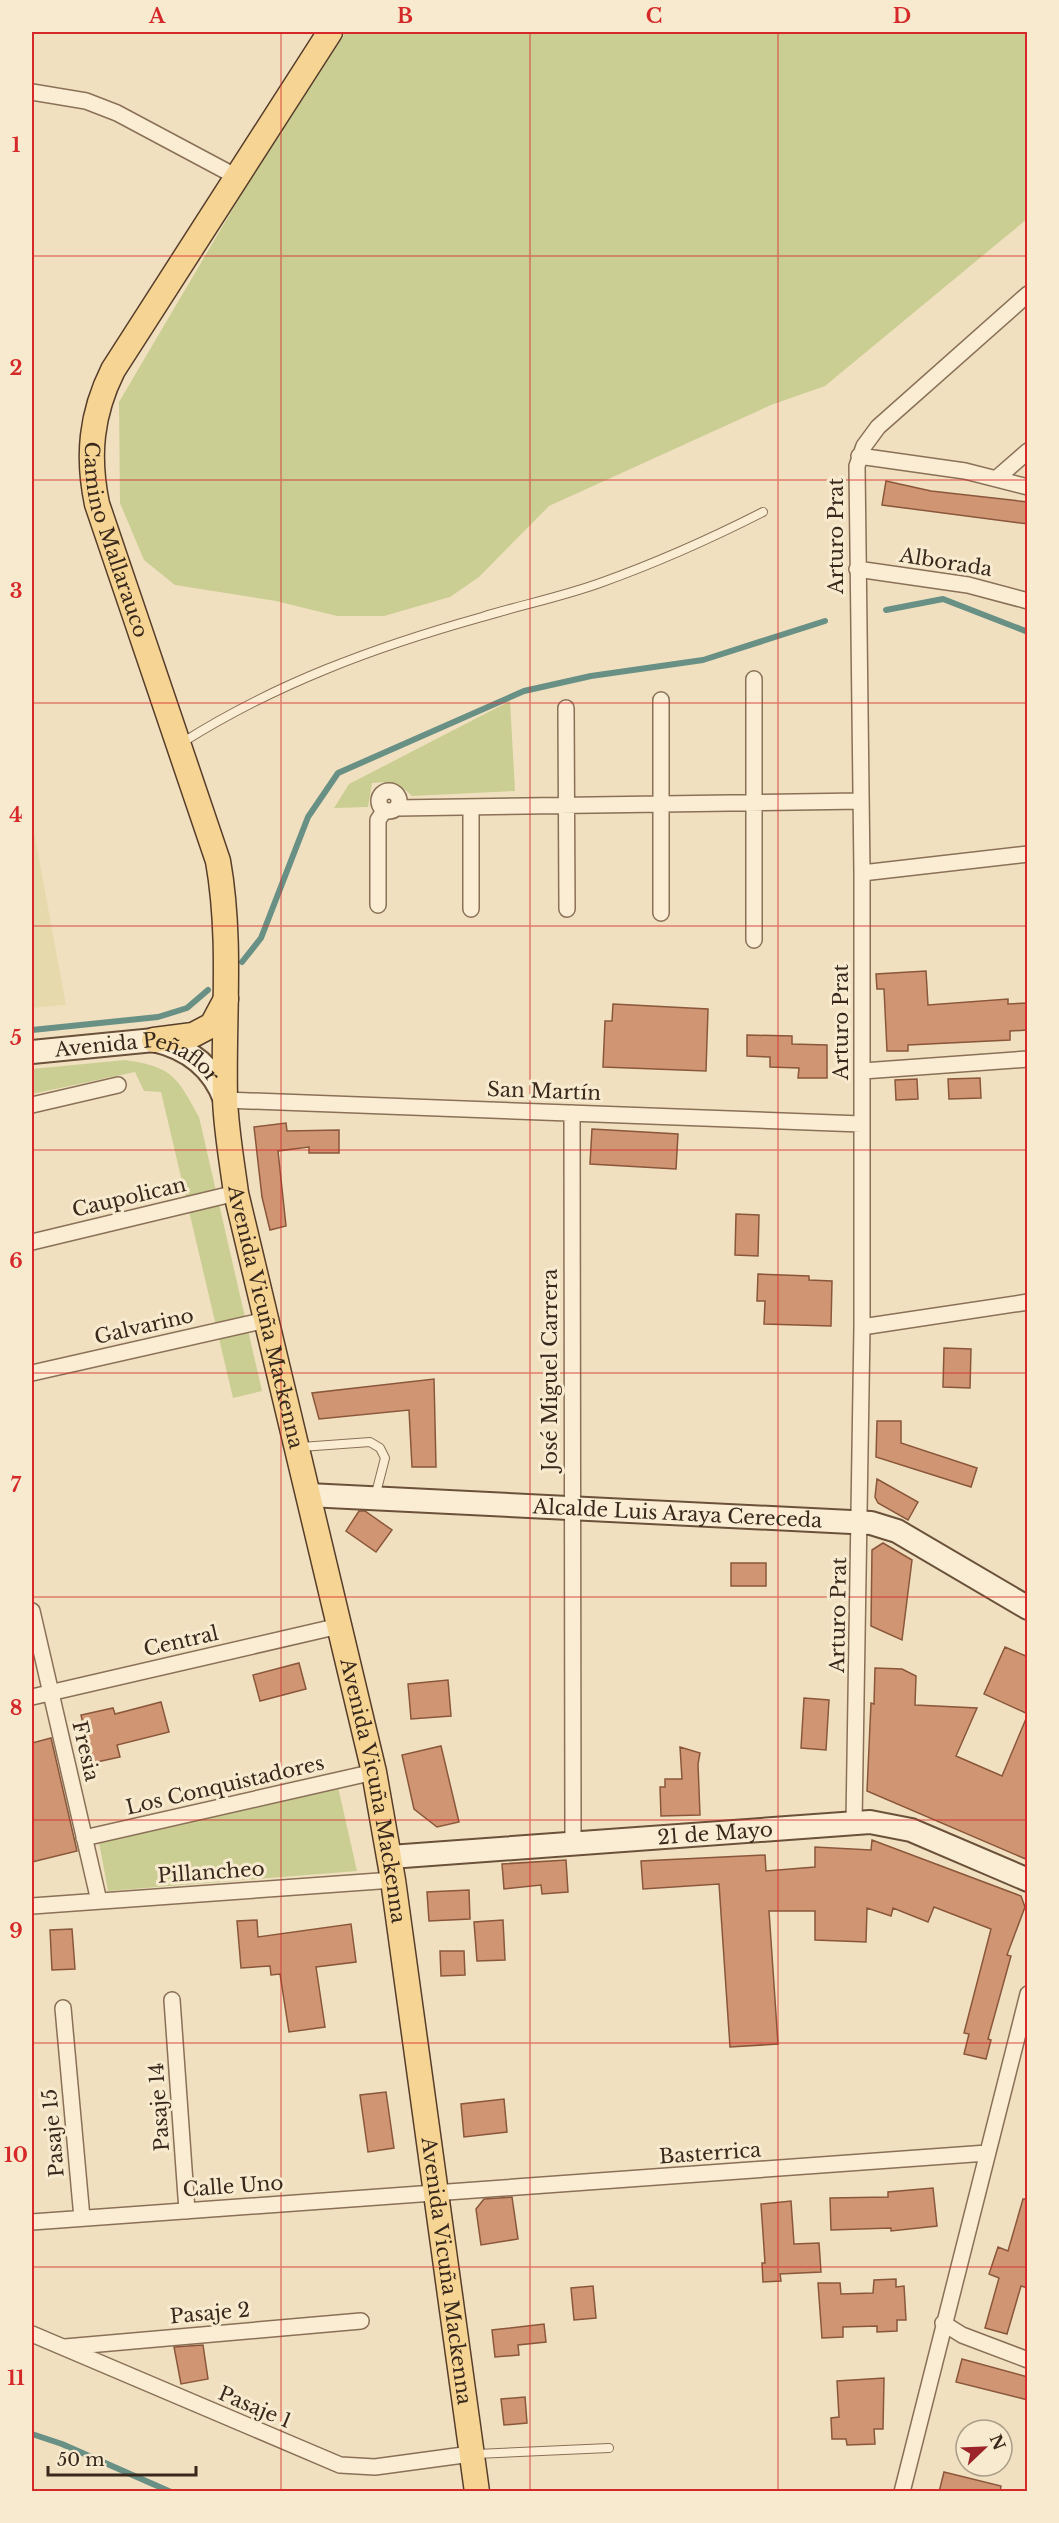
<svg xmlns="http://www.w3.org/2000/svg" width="1059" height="2523" viewBox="0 0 1059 2523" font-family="'Libre Baskerville',serif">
  <rect width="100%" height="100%" fill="#f0e0bf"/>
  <path fill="#e6daac" d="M32,821L66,1005L32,1008Z"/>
  <path fill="#cace93" d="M346,32H1027V219L825,386L771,405L549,506L479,577L450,597L384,616H337L276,601L175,585L144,560L120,503L119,402L268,149Z
    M510,701L515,791L412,796C398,782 392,781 372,783L368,807L334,808L349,784Z
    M125,1060C173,1067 177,1077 199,1117L262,1391L233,1398L161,1092L144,1091L135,1072L32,1094V1069Z
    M338,1787L357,1871L108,1891L99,1842Z"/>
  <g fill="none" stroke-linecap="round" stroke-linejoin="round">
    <path stroke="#699085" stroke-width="6" d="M886,610L943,599L1028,632
      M242,962L261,938L308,817L338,773L524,691L591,676L703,660L825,621
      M32,1030L158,1017L187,1008L208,990
      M32,2434L62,2444L171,2492"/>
  </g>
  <path fill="#d09673" stroke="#8a573b" stroke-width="1.5" d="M886,481L931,491L1028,502V524L882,505Z
    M926,971L928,1005L1008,999V1004L1028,1003V1030L1010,1031V1040L908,1045V1051H887L884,989H877L876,974Z
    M613,1004L708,1009L706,1071L603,1067L605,1021H612Z
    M747,1035L792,1036V1044L827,1045V1078H798L799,1068L770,1067V1057L747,1056Z
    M980,1078L981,1098L949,1099L948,1079Z
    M917,1079L918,1099L896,1100L895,1080Z
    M286,1123L287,1131L339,1130V1153H309V1147L278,1151L286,1226L270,1230L262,1197L254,1127Z
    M592,1129L678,1134L676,1169L590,1164Z
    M736,1214L759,1215L758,1256L735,1255Z
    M758,1274L809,1276V1280L832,1281L831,1326L764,1324L765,1301H757Z
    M944,1348L971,1349L970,1388L943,1387Z
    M434,1379L436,1467H412L409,1410L319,1419L312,1393Z
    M877,1421H901V1443L977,1468L971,1487L876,1457Z
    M877,1479L918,1502L908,1520L878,1503L875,1497Z
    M359,1511H365L392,1530L376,1552L346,1531Z
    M883,1543L912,1560L902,1640L871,1626L872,1550Z
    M731,1563H766V1586H731Z
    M1005,1647L1028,1657V1714L984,1694Z
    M299,1663L306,1689L260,1701L253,1675Z
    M875,1668L902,1669L916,1676L915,1705L977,1708L956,1756L1002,1776L1028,1714V1860L867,1791L871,1703L874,1704Z
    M448,1680L451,1716L411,1719L408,1684Z
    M804,1698L829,1700L826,1750L801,1748Z
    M161,1702L169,1732L117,1745L120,1757L92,1763L81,1715L113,1708L115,1714Z
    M51,1738L77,1851L32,1862V1743Z
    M441,1746L459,1822L437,1827L414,1809L402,1755Z
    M680,1747L700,1753L698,1764L700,1815L661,1816L660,1787H665V1779H682Z
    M872,1840L1021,1896L1025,1907L1007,1955L1011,1956L988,2039L991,2040L986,2059L964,2054L969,2034L964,2033L991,1929L934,1907L928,1922L893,1908L891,1916L867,1908L866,1942L815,1940V1911H769L778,2044L730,2047L719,1884L643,1889L641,1861L765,1855L766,1871L815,1867V1847L871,1850Z
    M566,1860L568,1892L542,1894L541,1885L504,1889L502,1864Z
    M469,1890L470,1919L429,1921L427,1892Z
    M257,1920L258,1937L351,1924L356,1962L316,1967L325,2027L289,2032L280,1974L271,1975L270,1966L241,1968L237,1921Z
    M503,1920L505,1960L477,1961L474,1922Z
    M72,1929L75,1969L52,1970L50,1930Z
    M440,1951H464L465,1975L441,1976Z
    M386,2092L394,2148L368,2152L360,2095Z
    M504,2099L507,2132L464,2137L461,2104Z
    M933,2188L937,2226L891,2231V2228L831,2230L830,2198L888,2197V2192Z
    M512,2197L518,2239L481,2245L476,2209L484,2199Z
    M1023,2199H1028V2288L1021,2286L1007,2334L985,2328L999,2278L989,2274L998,2247L1008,2251Z
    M791,2201L794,2244L819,2243L821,2272L780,2274L781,2281L763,2282L762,2263H765L761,2204Z
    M896,2279V2287L904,2286L906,2320H897V2331L877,2332V2326L843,2327V2337L822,2338L818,2283H840L841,2294L873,2293L874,2280Z
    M593,2286L596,2318L574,2320L571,2288Z
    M544,2324L546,2342L518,2345L519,2355L495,2357L492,2330Z
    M203,2345L208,2379L181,2384L174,2347Z
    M962,2359L1028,2377V2400L956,2382Z
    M884,2378L883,2429H874L875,2444L847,2445L846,2439H832L831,2418L839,2417L837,2381Z
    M525,2397L527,2423L504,2425L501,2399Z
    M944,2472L1001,2486L1000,2492H939Z"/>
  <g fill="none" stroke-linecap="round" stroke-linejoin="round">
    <g stroke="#8a7057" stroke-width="10">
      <path id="lane" d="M180,744C274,684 375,647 482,617C521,605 561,597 600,583C656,563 710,539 763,512
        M301,1447L370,1442L380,1448L385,1458L375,1497
        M476,2454L609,2448"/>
    </g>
    <g stroke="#8a7057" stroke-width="18">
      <path id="street" d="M32,92L86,101L117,113L237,177
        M859,456L965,471L1028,487
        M997,478L1028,451
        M857,569L968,585L1028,601
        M754,679V940
        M661,700V913
        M566,708L567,909
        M379 801a10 10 0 1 1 20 0a10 10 0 1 1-20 0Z
        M397,808L861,801
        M862,873L1028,854
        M378,905V820L384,811
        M471,909V807
        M863,1071L1028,1059
        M225,1100L861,1124
        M32,1105L118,1085
        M572,1113L573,1844
        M32,1242L236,1193
        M862,1327L1028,1302
        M32,1373L266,1320
        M32,1611L99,1901
        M32,1697L339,1626
        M854,1822L862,1327V873L857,466L864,446L878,427L1028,294
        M84,1838L374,1772
        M32,1906L393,1880
        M172,2000L187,2211
        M63,2008L82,2218
        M32,2222L987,2153
        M943,2323L962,2335L1028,2360
        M32,2334L340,2465L375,2467L471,2454
        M65,2347L361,2321
        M902,2492L1028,1994"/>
    </g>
    <g stroke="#6b513a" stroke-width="26">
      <g id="secondary">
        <path id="s1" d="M32,1052L154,1040C188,1048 213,1066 225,1100"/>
        <path id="s2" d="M308,1495L871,1523L897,1531L1028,1608"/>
        <path id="s3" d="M390,1857L870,1822L911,1830L1028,1880"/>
      </g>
    </g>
    <g stroke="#573e2b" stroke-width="27">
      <g id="primary">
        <path id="s4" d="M330,32L113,370C91,414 87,456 97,504L218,861C232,940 223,1019 225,1098C226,1130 232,1162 236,1193L374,1772L393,1880L477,2492"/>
        <path d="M154,1040L193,1035L212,1025L226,999"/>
      </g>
    </g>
    <use href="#lane" stroke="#faedd3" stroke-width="8"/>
    <use href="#street" stroke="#faedd3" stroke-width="15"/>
    <use href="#secondary" stroke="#faedd3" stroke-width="22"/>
    <use href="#primary" stroke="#f6d494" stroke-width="24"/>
  </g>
  <path fill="none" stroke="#d62828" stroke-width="1.5" stroke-opacity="0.55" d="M281,32V2492M530,32V2492M778,32V2492M32,256H1028M32,480H1028M32,703H1028M32,926H1028M32,1150H1028M32,1373H1028M32,1597H1028M32,1820H1028M32,2043H1028M32,2267H1028"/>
  <g text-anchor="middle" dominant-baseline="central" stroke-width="6" stroke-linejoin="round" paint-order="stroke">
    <g font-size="20" fill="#38291c" stroke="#f7eacf">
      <text transform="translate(836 536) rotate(-90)">Arturo Prat</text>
      <text stroke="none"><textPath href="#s4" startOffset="578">Camino Mallarauco</textPath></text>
      <text transform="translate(946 562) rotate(9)">Alborada</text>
      <text transform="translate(841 1022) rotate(-90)">Arturo Prat</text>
      <text stroke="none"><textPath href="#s1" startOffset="110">Avenida Peñaflor</textPath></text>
      <text transform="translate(544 1091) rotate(2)">San Martín</text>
      <text transform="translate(129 1197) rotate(-13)">Caupolican</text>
      <text stroke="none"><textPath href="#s4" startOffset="1377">Avenida Vicuña Mackenna</textPath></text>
      <text transform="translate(144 1326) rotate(-13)">Galvarino</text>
      <text transform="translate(550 1370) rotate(-90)">José Miguel Carrera</text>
      <text stroke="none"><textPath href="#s2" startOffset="370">Alcalde Luis Araya Cereceda</textPath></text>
      <text transform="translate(838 1615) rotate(-89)">Arturo Prat</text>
      <text transform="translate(181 1641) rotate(-13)">Central</text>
      <text transform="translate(86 1751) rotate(77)">Fresia</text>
      <text transform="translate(225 1785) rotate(-13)">Los Conquistadores</text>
      <text stroke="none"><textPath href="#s4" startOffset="1863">Avenida Vicuña Mackenna</textPath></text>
      <text stroke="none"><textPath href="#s3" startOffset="326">21 de Mayo</textPath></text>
      <text transform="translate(211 1872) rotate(-4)">Pillancheo</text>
      <text transform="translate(159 2107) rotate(-94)">Pasaje 14</text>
      <text transform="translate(53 2133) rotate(-95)">Pasaje 15</text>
      <text transform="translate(710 2153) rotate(-4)">Basterrica</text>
      <text transform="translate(233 2186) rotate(-4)">Calle Uno</text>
      <text stroke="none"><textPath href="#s4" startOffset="2349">Avenida Vicuña Mackenna</textPath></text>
      <text transform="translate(210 2313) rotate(-5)">Pasaje 2</text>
      <text transform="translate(255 2407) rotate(23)">Pasaje 1</text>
    </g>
  </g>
  <rect width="1059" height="2523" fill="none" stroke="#f7eacf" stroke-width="66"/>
  <g transform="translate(984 2448) rotate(67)"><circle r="28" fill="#f7eacf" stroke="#ab9d87" stroke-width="1.5"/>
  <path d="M0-4.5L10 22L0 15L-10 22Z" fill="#9c2429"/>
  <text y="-9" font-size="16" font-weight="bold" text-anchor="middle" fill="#38291c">N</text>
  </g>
  <path d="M48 2466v9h148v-9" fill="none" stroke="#38291c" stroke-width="3"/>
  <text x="57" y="2466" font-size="18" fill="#38291c" stroke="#f7eacf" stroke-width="4.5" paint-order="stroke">50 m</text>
  <rect x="33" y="33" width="993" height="2457" fill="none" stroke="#d62828" stroke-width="2"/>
  <g font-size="20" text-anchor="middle" font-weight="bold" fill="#d62828">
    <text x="157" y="23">A</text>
    <text x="405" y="23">B</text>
    <text x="654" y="23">C</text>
    <text x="902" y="23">D</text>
    <text x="16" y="152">1</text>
    <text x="16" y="375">2</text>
    <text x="16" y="598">3</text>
    <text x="16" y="822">4</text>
    <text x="16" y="1045">5</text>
    <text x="16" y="1268">6</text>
    <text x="16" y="1492">7</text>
    <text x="16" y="1715">8</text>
    <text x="16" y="1938">9</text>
    <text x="16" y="2162">10</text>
    <text x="16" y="2385">11</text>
  </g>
</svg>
